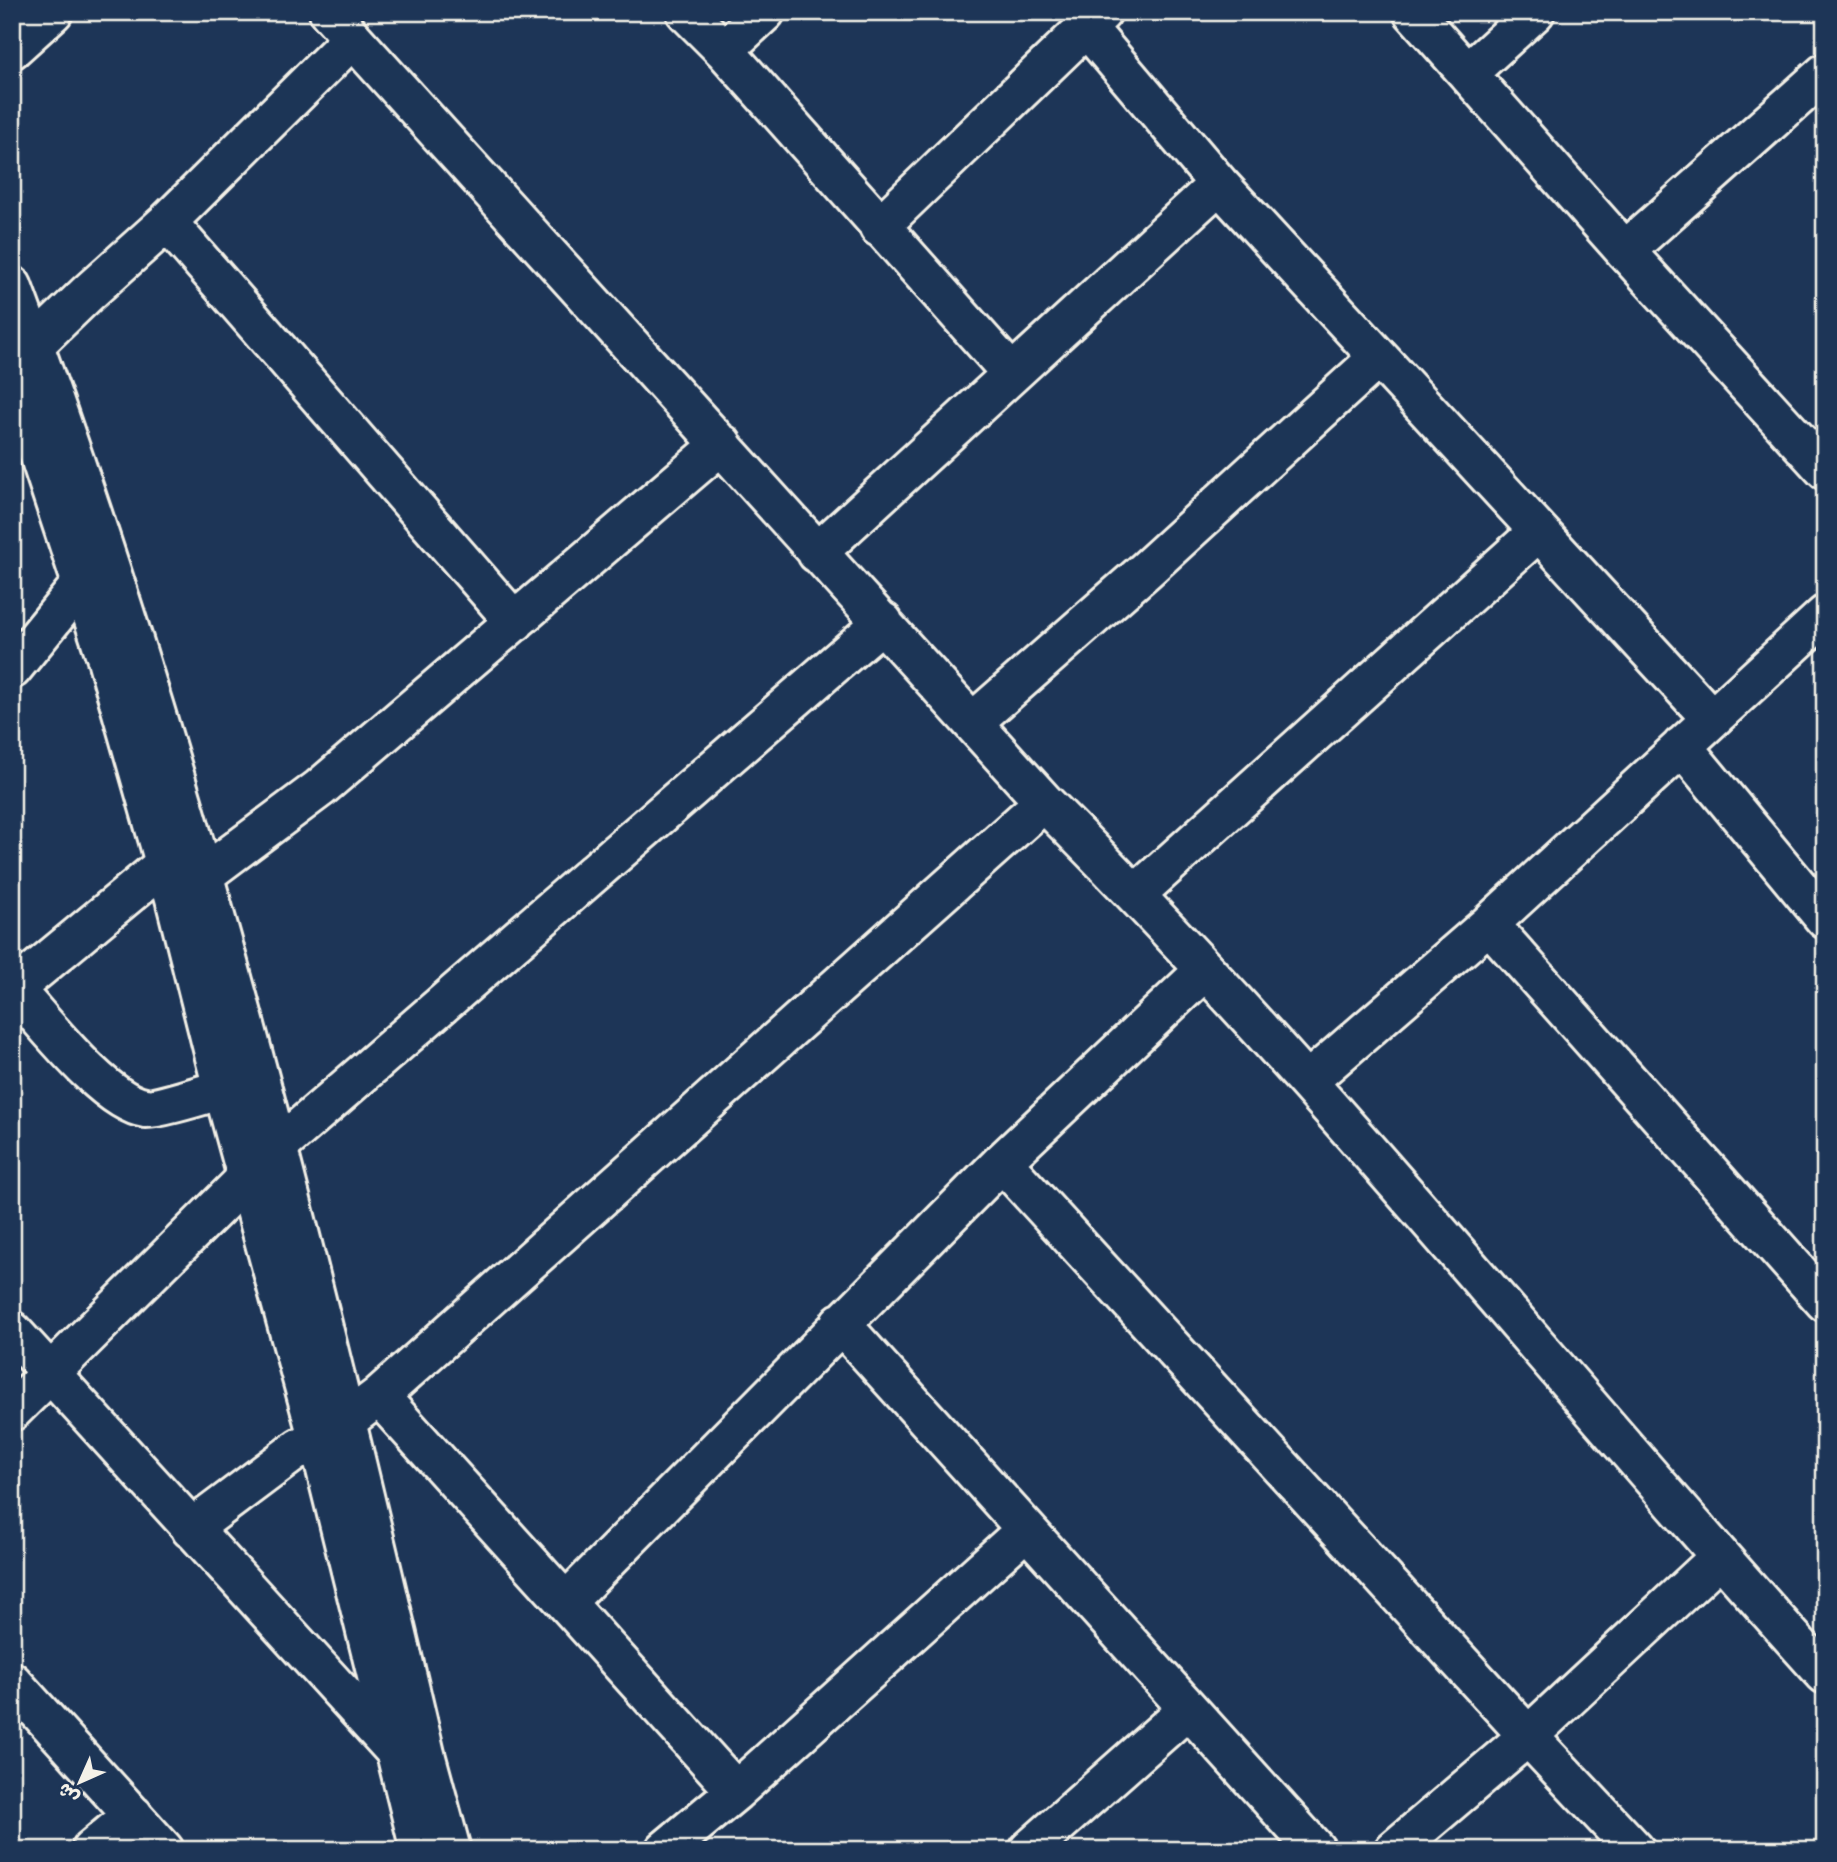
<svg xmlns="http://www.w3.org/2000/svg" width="1837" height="1862" viewBox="0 0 1837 1862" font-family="'Playpen Sans','Playpen Sans Arabic',sans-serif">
  <rect width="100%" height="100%" fill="#1d3557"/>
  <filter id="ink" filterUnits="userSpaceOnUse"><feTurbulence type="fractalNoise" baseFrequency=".0143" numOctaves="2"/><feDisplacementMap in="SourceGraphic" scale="14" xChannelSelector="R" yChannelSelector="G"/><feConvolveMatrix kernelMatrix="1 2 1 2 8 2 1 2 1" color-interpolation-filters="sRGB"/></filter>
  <g filter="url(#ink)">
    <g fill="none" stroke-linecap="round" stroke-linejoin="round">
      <g stroke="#f4f1e8" stroke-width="44">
        <path id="minor" d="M329,12L1044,802C1321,1078 1563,1385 1825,1674
          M686,12L724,50L1012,374
          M1413,12L1625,251L1825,470
          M1087,28L1219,184L1711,718
          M12,49L53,12
          M724,50L765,12
          M1468,73L1535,12
          M167,222L515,622
          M879,227L1102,12
          M1625,251L1825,73
          M34,345L89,292L167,222L352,39
          M817,553L1219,184
          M12,669L82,583
          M973,722L1146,570L1378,358
          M1682,746L1825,919
          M205,874L320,788L722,444
          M1136,894L1538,532
          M1489,924L1825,1302
          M12,987C41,1018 104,1102 145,1108C155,1110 209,1093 223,1089
          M14,989L165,864
          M1308,1081L1489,924L1825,615
          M1002,1162L1528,1736L1635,1850
          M840,1323L1316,1850
          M12,1331L396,1752
          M379,1396L736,1791
          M12,1411L279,1146L883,622
          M191,1529L299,1448L346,1421L379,1396L1044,802
          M566,1602L1002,1162L1205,970
          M12,1682L164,1850
          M91,1850L133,1815
          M665,1850L736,1791L1026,1530
          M1029,1850L1188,1709
          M1394,1850L1528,1736L1720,1557"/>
      </g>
      <g stroke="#f4f1e8" stroke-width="44">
        <path id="major" d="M12,286C190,763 309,1259 425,1754L451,1850
          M12,373L107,659L175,898L223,1089L318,1437L420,1850"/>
      </g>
      <use href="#minor" stroke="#1d3557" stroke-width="38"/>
      <use href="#major" stroke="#1d3557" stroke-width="38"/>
    </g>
  </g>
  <rect width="1837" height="1862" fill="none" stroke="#1d3557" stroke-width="42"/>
  <rect x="21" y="21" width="1795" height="1820" fill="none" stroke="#f4f1e8" stroke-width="2.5" filter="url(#ink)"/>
  <g transform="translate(80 1782) rotate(225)" stroke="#1d3557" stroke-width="5" paint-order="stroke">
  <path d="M0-5L12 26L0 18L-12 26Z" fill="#f4f1e8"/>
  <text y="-10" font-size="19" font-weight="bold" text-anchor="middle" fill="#f4f1e8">ش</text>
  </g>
</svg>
